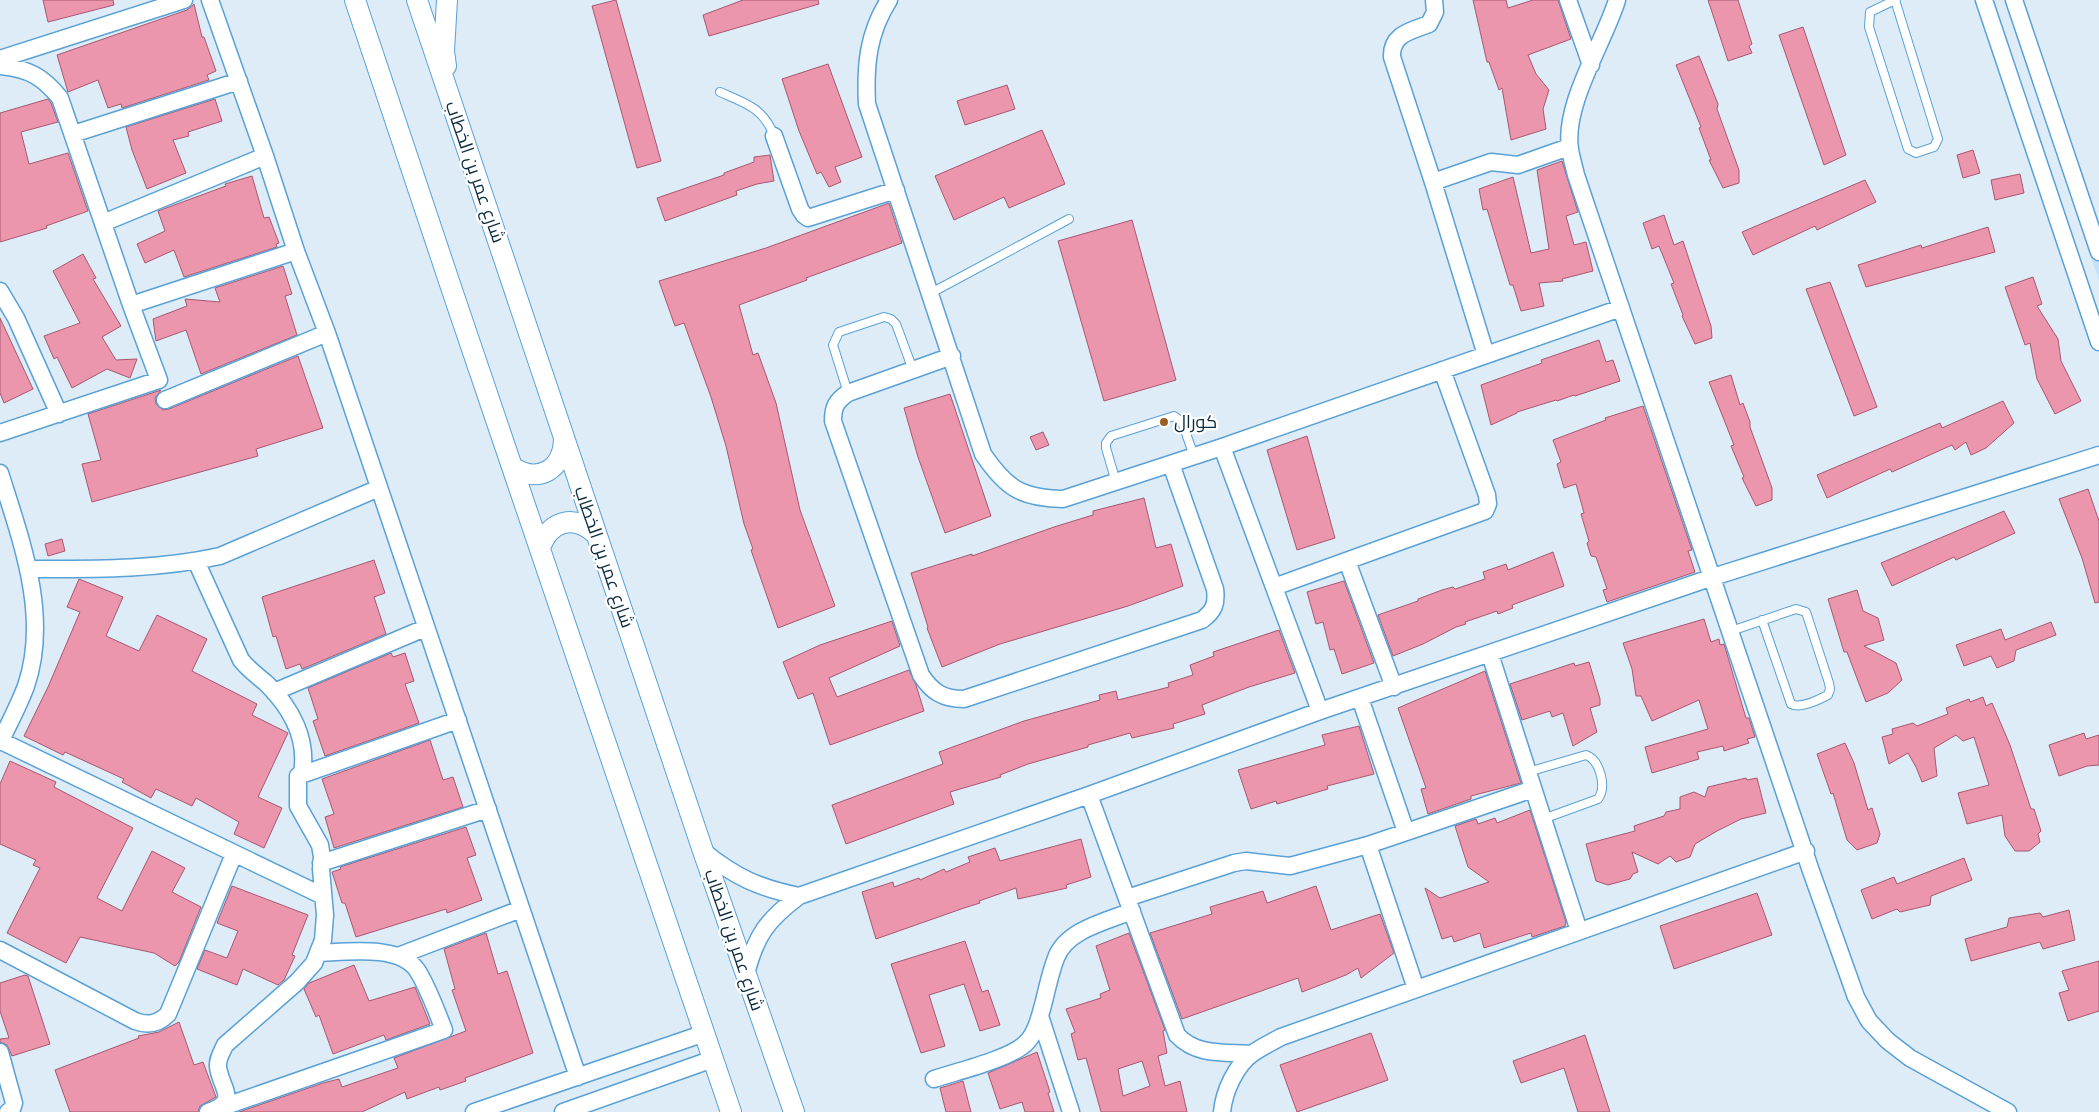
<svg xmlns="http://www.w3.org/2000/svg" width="2099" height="1112" viewBox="0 0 2099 1112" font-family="'Fira Sans',Cairo,sans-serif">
  <rect width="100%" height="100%" fill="#deecf7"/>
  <path fill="#c3e2fa" d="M2099,232V280L2084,237Z"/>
  <path fill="#eb96ad" stroke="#a75870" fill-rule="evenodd" d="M43,0H113L114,5L48,22Z
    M616,0L661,161L637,168L592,6Z
    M743,0H818L819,4L709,36L703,15Z
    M1473,0H1506L1508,8L1533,0H1558L1571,39L1528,55L1536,74L1549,90L1543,109L1546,129L1511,140L1502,88L1499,90L1489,62H1487Z
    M1708,0H1738L1752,44L1749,46L1752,53L1728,61Z
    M194,4L202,37H204L216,71L207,75L209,80L122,108L121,104L108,108L98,80L68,92L57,55L187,10Z
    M1803,27L1846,155L1824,165L1779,35Z
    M1699,56L1718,104L1717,109L1739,170V183L1723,188L1709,160H1711L1699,128L1701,127L1676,65Z
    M828,64L862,157L835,167L841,182L829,187L821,172L817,174L799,131L782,79Z
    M1007,85L1015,109L965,125L957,101Z
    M48,99L51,103L58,122L21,132L29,164L68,153L88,211L46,226L47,228L0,242V113Z
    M215,99L222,121L188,132L189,136L173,140L186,173L147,189L132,150L126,127Z
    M1042,130L1065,184L1009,208L1004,197L954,220L935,176Z
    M1973,150L1980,173L1963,178L1957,155Z
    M770,155L774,181L757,184L736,191L737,195L665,221L657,198L724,175V173L754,162V157Z
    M1562,161L1578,212L1566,216L1574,245L1586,242L1593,271L1562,279L1563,281L1539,283L1544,306L1521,311L1513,285H1510L1487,209L1483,210L1479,189L1513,177L1531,253L1549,249L1537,170Z
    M2020,174L2024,193L1995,200L1991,180Z
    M252,176L264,218L269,217L279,243L276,244L277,247L184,277L174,250L145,263L137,244L165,231L158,211L226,186L225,184Z
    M1865,180L1876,202L1817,230L1815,226L1753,255L1742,232Z
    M889,203L902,243L806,278L807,280L739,305L753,355L758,353L776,403L800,510L835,606L778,628L751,550L753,549L744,524L726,446L711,397L684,323L675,326L659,281L766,248Z
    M1664,215L1674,245L1683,241L1711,326L1712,338L1695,344L1682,316L1683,315L1671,284L1674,283L1659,246L1652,249L1643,223Z
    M1132,220L1176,380L1104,401L1058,241Z
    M1988,227L1995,252L1866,287L1858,265L1921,245L1922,248Z
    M83,254L96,278L93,279L121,326L102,337L116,360L137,359L130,378L107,369L72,388L57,357L54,359L44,336L80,323L53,271Z
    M283,266L292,294L285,296L297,335L201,374L186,330L156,341L153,319L187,306L185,299L220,302L215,288Z
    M2033,277L2042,304L2037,306L2058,339L2061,361L2081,401L2055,414L2037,379L2030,343L2025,345L2005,287Z
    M1830,282L1877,407L1854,416L1806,289Z
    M0,318L33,389L4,403L0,393Z
    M1599,340L1606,362L1613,360L1620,381L1575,396L1574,395L1557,401L1556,400L1517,412V413L1491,425L1481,385L1542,363L1541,360Z
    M298,356L323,428L256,449L258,456L92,502L82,464L101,460L88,414L161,390L155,398L156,404L163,410L169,409Z
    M1731,375L1740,405L1743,403L1750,422V427L1772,488V500L1756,506L1742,478L1744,477L1731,446L1734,445L1709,382Z
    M950,394L991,516L945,533L918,457L904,408Z
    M2003,401L2014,423L1986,448L1971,455L1966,442L1955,450L1952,445L1892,472L1890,469L1827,498L1817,475L1940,423L1942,428Z
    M1643,406L1692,550L1688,551L1695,572L1607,602L1603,590L1607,589L1596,557L1591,556L1587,543L1589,541L1581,514L1584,513L1576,484L1564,488L1557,464L1561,462L1553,440L1606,420L1605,418Z
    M1043,432L1049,445L1036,450L1030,437Z
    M1307,436L1335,538L1297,550L1267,450Z
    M2088,489L2099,521V602L2095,603L2082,558L2059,499Z
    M1144,498L1156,548L1171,544L1183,586L1128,606L1000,644L942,667L927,628L928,627L911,573L972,554V556L1054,527L1093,515V511Z
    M2004,511L2015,533L1956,560L1954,557L1892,586L1881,563Z
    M62,539L65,551L48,556L45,544Z
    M1553,552L1564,586L1512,605L1513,608L1498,614L1497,611L1465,622L1466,624L1456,627L1423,644L1393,656L1378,615L1418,601V599L1442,590L1453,587L1455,589L1485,579L1483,572L1506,564L1508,570Z
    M374,560L385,593L374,597L386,634L302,669L300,664L286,669L276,636L273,637L262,597Z
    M79,579L123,597L106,636L139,651L157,615L207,639L192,671L257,704L252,715L288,733L258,797L282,808L264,848L234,834L239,822L196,798L192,806L156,789L151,798L122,782L124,779L65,752L63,755L24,736L48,687L80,612L67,607Z
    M1344,581L1374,663L1342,674L1334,649L1330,650L1323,622L1316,624L1307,592Z
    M1857,590L1863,611L1878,618L1884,640L1864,646L1896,663L1902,680L1888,693L1866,702L1847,652H1844L1828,599Z
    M1704,619L1711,642L1719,639L1720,645L1724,644L1746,718H1749L1755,737L1747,739L1749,743L1724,751L1723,746L1697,752L1699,759L1652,773L1645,747L1708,729L1699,700L1652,721L1641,696H1636L1632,669L1623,643Z
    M892,621L900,646L829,678L837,697L909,670L916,685L924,711L830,745L813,693L798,699L783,662L820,645Z
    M2051,622L2056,635L2016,650L2014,661L1997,668L1991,656L1964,666L1956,645L2001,629L2005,640Z
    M1279,630L1295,673L1249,687L1202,705L1205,714L1173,724L1174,728L1132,738L1130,733L1088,745V747L1028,764L1000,775L1001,777L950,792L954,804L846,844L832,805L943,764L939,752L1024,721L1100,700L1099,695L1116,691L1118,700L1169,687L1168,683L1193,675L1190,665L1214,656L1213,652Z
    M391,653L393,657L405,653L414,681L405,684L419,723L325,756L313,721L318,719L308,688Z
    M1589,662L1600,699V705L1590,708L1597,732L1573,746L1563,713L1552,717L1550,711L1522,720L1510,684L1574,663L1575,666Z
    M1485,671L1521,783L1471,796V799L1428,814L1421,789L1426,788L1398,708Z
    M1983,697L1986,706L1992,703L2010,745L2031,809H2034L2041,831L2038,834L2040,842L2029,851H2015L2005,836L2002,815L1967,824L1958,793L1989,785L1974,737L1963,741L1956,735L1934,748L1937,776L1922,782L1916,767L1908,753L1889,764L1882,737L1893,734L1892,729L1913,723L1917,726L1948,714L1946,708L1969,699L1970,702Z
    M1359,726L1374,774L1327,786L1328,789L1277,804L1276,801L1251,809L1238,770L1325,745L1322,735Z
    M2084,733L2086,739L2099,735V765L2087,766L2059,776L2049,745Z
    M430,740L443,780L453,777L463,807L334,848L325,817L334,814L322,779Z
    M1845,743L1854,763L1868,810L1872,808L1880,834L1877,843L1857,850L1847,840L1833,793L1831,794L1817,754Z
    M10,761L56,782L54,787L133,828L97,898L122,911L152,851L185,868L172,892L201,907L179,962L175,966L154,953L80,937L66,963L7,933L40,868L33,865L36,860L0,844V784Z
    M1746,778L1747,780L1757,778L1766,813L1741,819L1717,831L1695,844L1690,857L1676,862L1670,856L1658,864L1632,852L1638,872L1633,874L1630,879L1608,885L1596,881L1586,844L1635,831L1634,826L1664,816L1666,812L1680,809V797L1694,792L1705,797L1708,787Z
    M1530,810L1566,922L1565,926L1532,937L1531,933L1484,948L1480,933L1454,942L1452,936L1442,939L1425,888L1440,898L1489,882L1468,867L1455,826L1476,819L1478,824L1495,818L1497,823Z
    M466,827L476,855L467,858L482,900L447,913L446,909L356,937L345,903H342L332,872L341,869L340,867Z
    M1081,839L1091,877L1066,885L1067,888L1018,899L1016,888L979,901L980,903L964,908L876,939L862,892L893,882L894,887L919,878L920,880L944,869L946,872L970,862L968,857L995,848L1000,861Z
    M1964,858L1972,880L1931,896L1930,905L1900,912L1897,909L1872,919L1861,890L1894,877L1897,884Z
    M232,886L308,915L292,955L295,956L284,980L278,985L243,969L237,985L197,969L205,950L227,958L238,931L217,923Z
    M1316,886L1331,930L1380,914L1394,953L1361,978L1358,968L1346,975L1302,992L1298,978L1182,1019L1150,933L1212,914L1210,907L1263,891L1267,903Z
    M1757,893L1772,935L1674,969L1660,926Z
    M2069,910L2075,940L2043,949L2040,942L1971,961L1965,939L2007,927L2009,918L2040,913L2043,917Z
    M486,933L498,974L507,971L533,1053L465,1078L466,1081L440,1090L439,1087L407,1099L405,1092L362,1112H239L323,1083L339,1079L342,1087L398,1068L394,1058L466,1031L452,990L455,989L444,949Z
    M1129,933L1165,1030L1163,1031L1167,1053L1158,1056L1165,1086L1180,1081L1187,1112H1101L1086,1058L1078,1060L1071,1034L1075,1032L1066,1009L1101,998L1100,994L1110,990L1096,946ZM1142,1061L1150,1086L1123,1096L1118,1069Z
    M965,941L982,992L988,990L1000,1025L980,1031L964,984L929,995L945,1046L921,1053L891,964Z
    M2099,961V1011L2068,1021L2059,993L2069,990L2062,971Z
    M354,965L369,1001L415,987L430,1024L386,1040L384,1035L333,1054L319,1015L316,1017L304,989L309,983Z
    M25,975L28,976L50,1044L12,1056L7,1045L0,1042V1039L9,1038L0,1011V983Z
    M179,1022L194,1065L203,1062L216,1097L200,1106L198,1112H70L55,1070L139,1038L138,1036L159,1032Z
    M1371,1033L1388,1080L1297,1112L1280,1065Z
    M1585,1035L1610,1112H1578L1564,1068L1521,1083L1513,1061Z
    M1037,1052L1050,1092L1048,1093L1054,1112H1025L1022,1102L1000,1109L988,1073Z
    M963,1081L971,1112H946L940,1088Z"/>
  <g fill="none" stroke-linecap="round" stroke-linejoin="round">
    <g stroke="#59a1d6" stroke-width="10">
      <path id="service" d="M1895,0L1938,139L1934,147L1916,153L1908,149L1869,27L1870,12L1895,0H1896
        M720,92C745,103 764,108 774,136
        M931,293L1069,219
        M848,393L833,345L839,332L884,317L891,319L896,324L913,370
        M1116,482L1106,448V443L1111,436L1174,416L1182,422L1194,456
        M1731,631L1796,609L1806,612L1829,683L1830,689L1828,695C1818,700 1801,709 1791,704L1762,620
        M1528,772L1586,755C1600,760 1607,787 1598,799L1543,819"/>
    </g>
    <g stroke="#59a1d6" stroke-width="19">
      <path id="minor" d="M210,0L265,156L296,251L327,333L578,1077
        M889,0C868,33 865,65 867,104L983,454C1006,488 1021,498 1063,499L1222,447L1621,308
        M1434,0L1435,12L1429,24C1411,31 1391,34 1392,57L1433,182L1486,355
        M1568,0L1591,65
        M1617,0C1604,43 1563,104 1570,149C1571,157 1574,166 1576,175L1811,871L1856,997L1869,1021L1888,1041L1910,1058L2008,1112
        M1984,0L2099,342
        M2014,0L2099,252
        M0,59L184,0
        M0,66C29,69 42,76 60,98L131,305L159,380L0,433
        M73,134L239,81
        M774,136L800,209L804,215L808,218L896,190
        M1433,182L1491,162L1518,165L1569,147
        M103,223L265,156
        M0,291L16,318L59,414
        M131,305L296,251
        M952,356L848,393C836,401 833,407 833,421L921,675C932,692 943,699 964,699L1202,620C1214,611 1217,604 1215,589L1171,464
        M165,400L327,333
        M1222,447L1320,711
        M0,473C21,540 50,616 26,686C19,705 9,724 0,742
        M196,561L241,660C249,670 258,676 267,684C291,708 308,739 302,773L298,776V806L320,845L322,857L321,869L325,915L323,940L314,963L297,982L225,1045C222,1052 217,1059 218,1067C221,1089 240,1101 208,1112
        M1347,561L1394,687
        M28,569C93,569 157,570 220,556L379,488
        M1274,587L1485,511L1488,504L1487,495L1442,370
        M1490,654L1579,931
        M274,692L425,628
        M1360,698L1406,832
        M1,741L323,896
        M298,776L458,720
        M1089,795L1177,1035C1196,1056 1225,1052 1252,1054
        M1368,845L1416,989
        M703,851C735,877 759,888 799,896
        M321,863L488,809
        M1127,898L1234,863L1246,861L1290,866L1368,845L1533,789
        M0,950L135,1021C148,1026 158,1024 168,1014L234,854
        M398,956L521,909
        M746,974C756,935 767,920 799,896L1089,795L1320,711L1713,577L2099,455
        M1040,1016L1071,1112
        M0,1052L14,1103L12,1109L8,1112
        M934,1079C958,1071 1010,1059 1026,1043C1036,1033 1039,1019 1043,1005C1047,990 1050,973 1056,958C1066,930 1107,921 1132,911
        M220,1108L444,1030C437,1012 427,985 417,970C399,944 346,952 318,953
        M474,1112L705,1033
        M563,1112L713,1059
        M1222,1112C1224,1091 1236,1065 1253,1053C1262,1047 1272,1042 1281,1037L1806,851"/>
    </g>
    <g stroke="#59a1d6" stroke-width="22">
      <path id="tertiary" d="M355,0L453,293L731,1112
        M417,0L703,851L794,1112
        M446,66L444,51L447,0
        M512,467C538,484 563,470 564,439
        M540,548C550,520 574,514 596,534"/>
    </g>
    <use href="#service" stroke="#fff" stroke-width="8"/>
    <use href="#minor" stroke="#fff" stroke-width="16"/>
    <use href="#tertiary" stroke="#fff" stroke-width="20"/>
  </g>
  <circle fill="#9b5f21" stroke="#fff" stroke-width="2" cx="1164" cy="422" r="5"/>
  <g text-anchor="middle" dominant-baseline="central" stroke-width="4.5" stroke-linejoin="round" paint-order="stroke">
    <g font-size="18" fill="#0a2a3f" stroke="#fff">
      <text transform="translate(475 172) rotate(71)">شارع عمر بن الخطاب</text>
      <text transform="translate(604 557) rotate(71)">شارع عمر بن الخطاب</text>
      <text transform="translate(734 940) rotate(71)">شارع عمر بن الخطاب</text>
    </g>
    <g font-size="18" fill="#0a2a3f" stroke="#fff" text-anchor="start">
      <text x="1174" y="422">كورال</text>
    </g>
  </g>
</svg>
